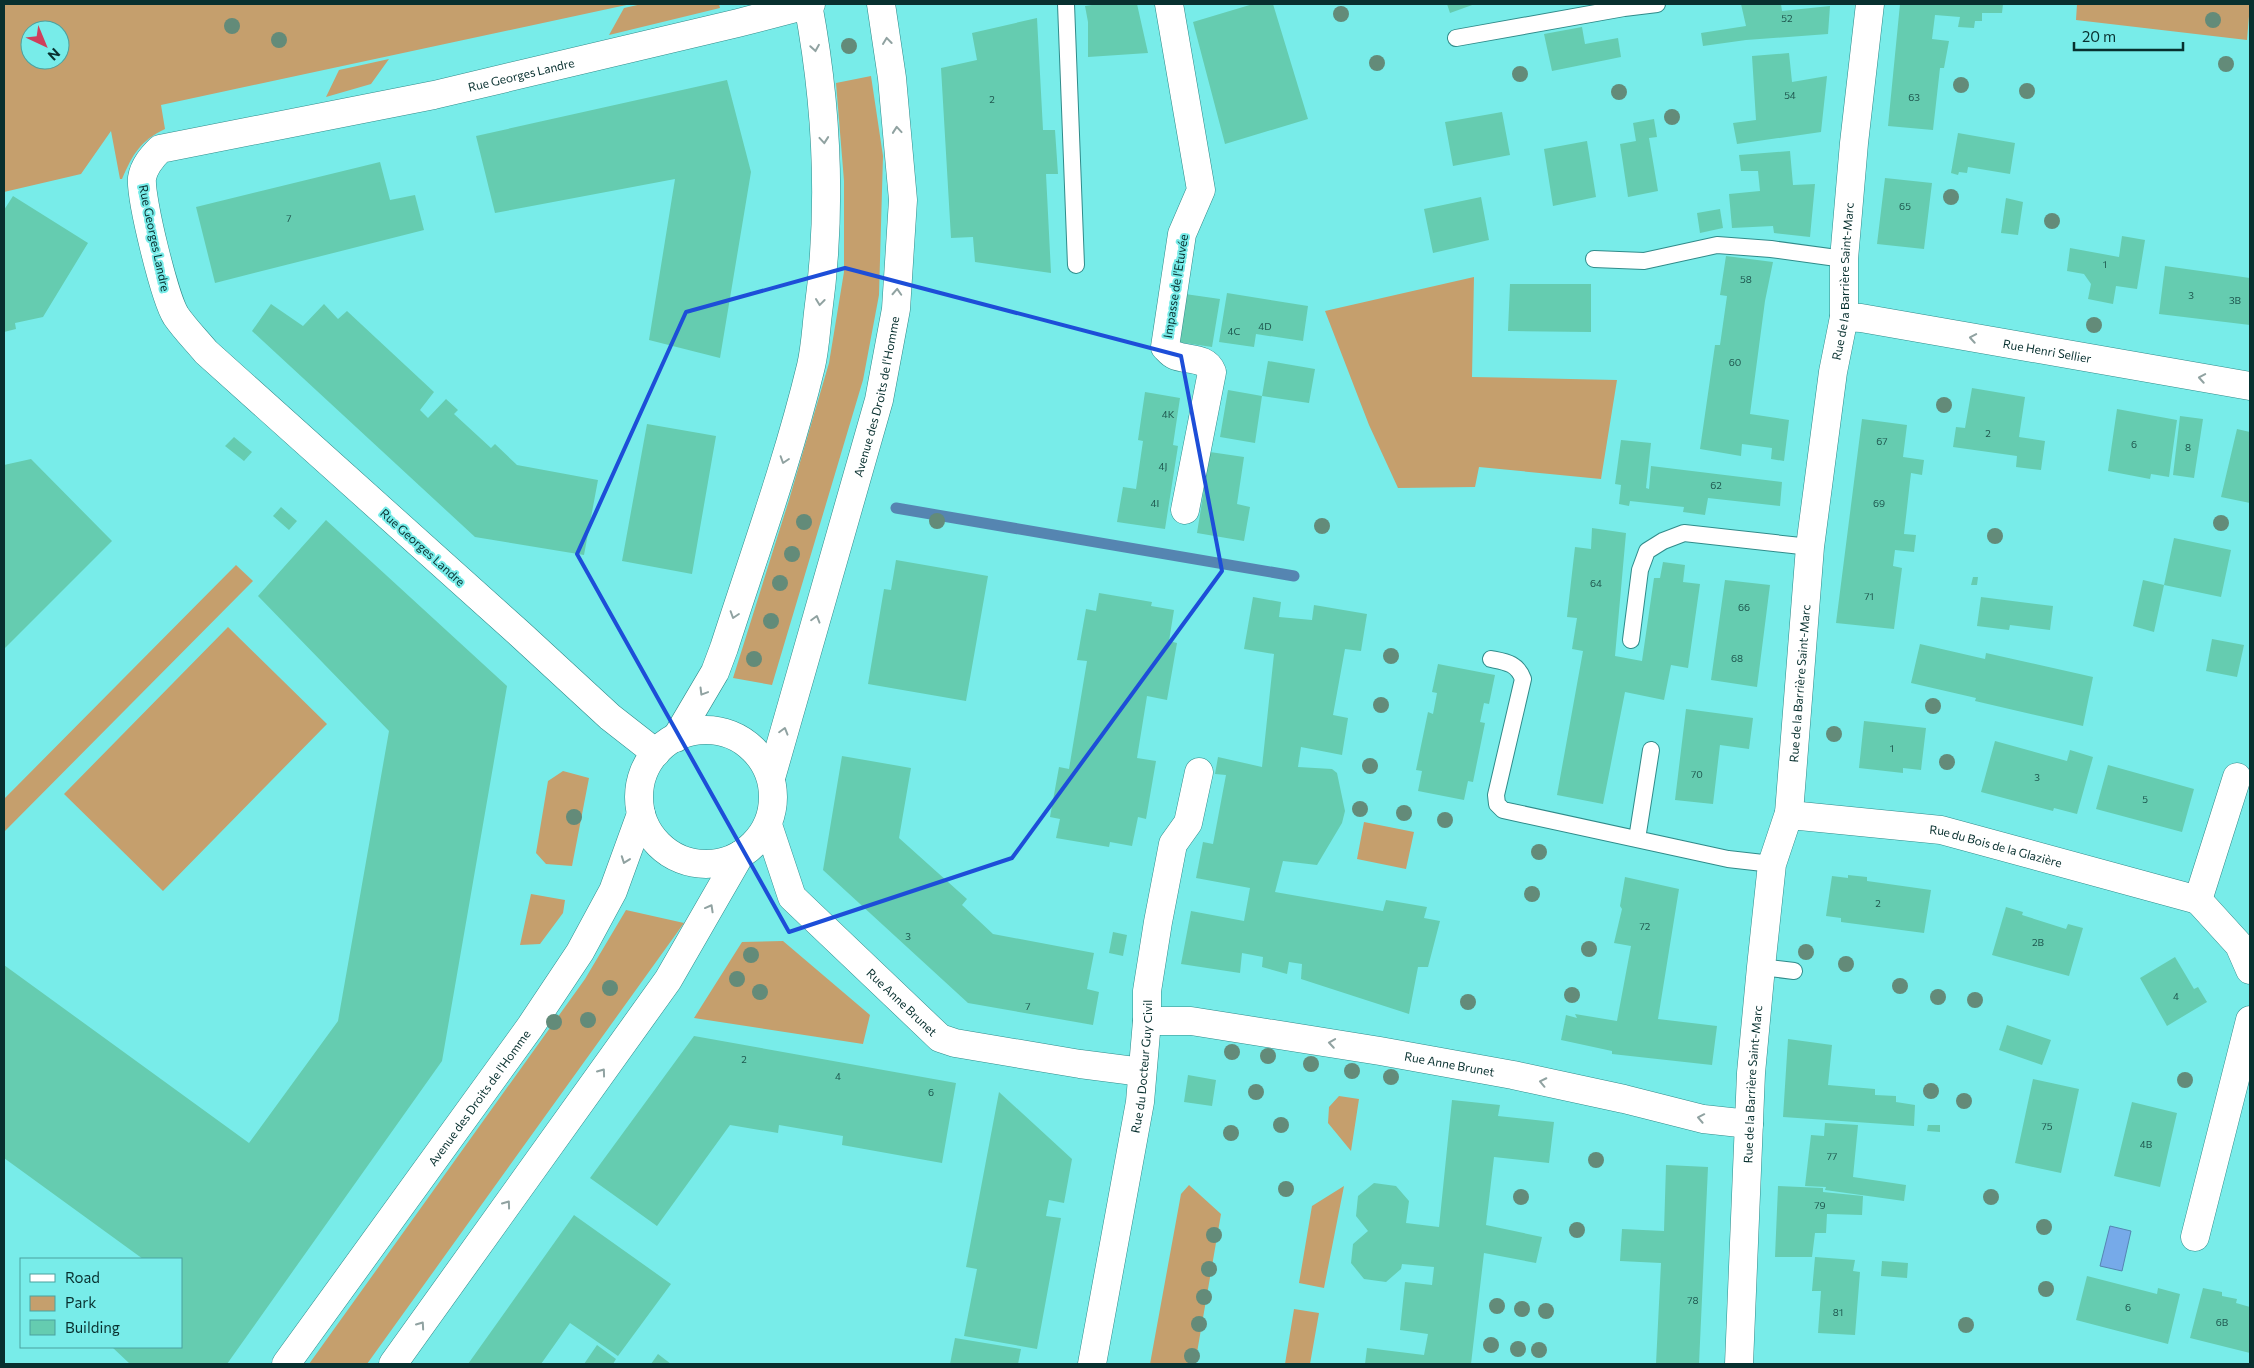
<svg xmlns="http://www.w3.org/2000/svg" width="2254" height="1368" viewBox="0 0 2254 1368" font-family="Commissioner,sans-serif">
  <rect width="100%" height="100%" fill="#78ece9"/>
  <path fill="#c59f6d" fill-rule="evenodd" d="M4,4H631L161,105L165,129C140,141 133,154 122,179H120L111,131L81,174L4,192ZM30,30H60V60H30Z
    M642,4H719L720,8L609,35L624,8Z
    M2077,4H2250L2247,40L2076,20Z
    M389,59L371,84L326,97L339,70Z
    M871,76L883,156L879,295L863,380L772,685L733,678L789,500L829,363L844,272V181L836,83Z
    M1474,277L1472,377L1617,380L1601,479L1479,467L1475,487L1398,488L1369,425L1325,311Z
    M236,565L253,581L4,832V799Z
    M228,627L327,724L163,891L64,794Z
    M563,771L589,778L572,866L546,864L536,853L548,781Z
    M1364,822L1414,832L1406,869L1357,859Z
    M531,894L565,900L563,913L540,944L520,945Z
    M626,910L684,923L367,1364H309L585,979Z
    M783,941L870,1015L863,1044L694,1018L742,942Z
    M1339,1096L1359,1099L1351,1151L1328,1123L1329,1107Z
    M1189,1185L1221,1214L1195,1364H1150L1181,1194Z
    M1344,1186L1324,1288L1299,1283L1312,1206Z
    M1294,1309L1319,1313L1310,1364H1285Z"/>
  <path fill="#76aae9" stroke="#5585b1" d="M2110,1226L2131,1231L2122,1271L2100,1266Z"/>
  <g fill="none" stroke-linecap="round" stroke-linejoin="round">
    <path stroke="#5585b1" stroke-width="11" d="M896,508L1294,576"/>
  </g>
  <path fill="#65ccb0" d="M1099,4H1137L1148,53L1088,57V22L1085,6Z
    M1253,4H1273L1308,119L1225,144L1193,22Z
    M1447,4H1475L1450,13Z
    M1741,4H1781L1782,11L1830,6L1828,34L1746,40L1703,46L1701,33L1746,26Z
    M1900,4H2003L2002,13H1982V21H1975L1974,28L1958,27L1960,17L1935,15L1932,39L1949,41L1944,68H1940L1933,130L1888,126Z
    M1037,18L1043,130H1055L1058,174H1046L1051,273L975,262L973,237L951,238L941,68L977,60L972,33Z
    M1582,27L1585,44L1618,38L1621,57L1552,71L1544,34Z
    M1789,53L1792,82L1827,76L1821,132L1737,144L1733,123L1756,120L1752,56Z
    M727,80L751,172L720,358L649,340L675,179L495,213L476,136Z
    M1502,112L1510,155L1453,166L1445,122Z
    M1654,119L1657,137L1649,138L1658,191L1628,197L1620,144L1636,141L1633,123Z
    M1958,133L2015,143L2010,174L1968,167L1967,173L1959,172L1958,175L1951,173Z
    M1587,141L1596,197L1553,206L1544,149Z
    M1790,151L1793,185L1815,184L1810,237L1774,233L1773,226L1732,228L1729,194L1760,191L1758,171H1741L1739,155Z
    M380,162L390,200L415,195L424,230L215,283L196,207Z
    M1885,178L1932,183L1924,249L1877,244Z
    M13,196L88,243L43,317L15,323L16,329L4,332V210Z
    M1481,197L1489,240L1433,253L1424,209Z
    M2006,198L2023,202L2018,235L2001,233Z
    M1720,209L1723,228L1700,233L1697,213Z
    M2122,236L2145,240L2137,289L2116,286L2113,304L2088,299L2091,284L2084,274L2067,271L2070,248L2119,257Z
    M1726,256L1773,262L1765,301L1750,414L1789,420L1784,461L1771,459L1772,448L1742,444L1741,456L1700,449L1715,345H1720L1727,296L1720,295Z
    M2165,266L2250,278V325L2159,314Z
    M1510,284H1591V332L1508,331Z
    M1227,293L1308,306L1303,341L1256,334L1254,347L1219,342Z
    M1185,294L1220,299L1212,347L1178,342Z
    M271,304L303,326L324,304L338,319L347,311L434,392L420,410L428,418L446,399L458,410L454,414L491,448L495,444L517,465L598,480L584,555L475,537L252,331Z
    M1268,361L1315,369L1309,403L1262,396Z
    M1972,388L2025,397L2019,437L2045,441L2041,470L2016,467L2017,456L1953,447L1956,427L1965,428Z
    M1228,390L1262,396L1255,443L1220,437Z
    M1145,392L1180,398L1173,445L1178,446L1165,529L1117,522L1123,487L1136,489L1143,441L1138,440Z
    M2117,409L2177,420L2169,477L2151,474L2150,479L2108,471Z
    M2180,416L2203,419L2194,478L2173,475Z
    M1862,419L1907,425L1903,457L1924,460L1922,475L1911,473L1904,534L1916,535L1914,552L1895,550L1893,566L1902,568L1894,629L1836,623Z
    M647,424L716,436L692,574L622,561Z
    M2237,429L2250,432V503L2221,497Z
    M234,437L252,452L244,461L225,446Z
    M1621,440L1651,443L1646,488L1649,489L1651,466L1782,482L1780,506L1708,498L1705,515L1683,512L1684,507L1630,501L1629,506L1619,504L1621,485L1615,484Z
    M1210,452L1244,457L1237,504L1250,507L1244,541L1197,533Z
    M31,459L112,541L4,649V465Z
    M281,507L297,521L289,530L273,516Z
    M326,520L507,686L442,1061L227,1364H130L112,1347H181V1259H143L4,1158V965L249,1143L338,1021L389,731L258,596Z
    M1592,528L1626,533L1615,656L1642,661L1654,578H1660L1663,562L1685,565L1683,582L1700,584L1688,668L1671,665L1664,700L1625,692L1603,804L1557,795L1583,651L1572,649L1577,618L1567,617L1575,547L1591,549Z
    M2174,538L2231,550L2221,597L2164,585Z
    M896,560L988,576L966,701L868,684L884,589L891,590Z
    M1973,577H1978L1977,585H1971Z
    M1725,580L1770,585L1757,687L1711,680Z
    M2143,580L2164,585L2154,632L2133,626Z
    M1099,593L1152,602L1151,606L1174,610L1169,641L1177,643L1167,700L1147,696L1137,758L1156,761L1146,819L1138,817L1132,846L1110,842L1109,847L1056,838L1060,819L1050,817L1059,767L1069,769L1087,661L1077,660L1086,609L1096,611Z
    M1253,597L1281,602L1279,617L1312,620L1314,605L1367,614L1361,651L1345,649L1333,715L1348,718L1342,755L1301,747L1298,767L1332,769L1337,773L1345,811L1342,823L1317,865L1283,861L1275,892L1383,911L1386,900L1427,907L1424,918L1440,921L1428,967H1418L1409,1014L1301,979L1302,964L1289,962L1287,974L1262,967L1263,957L1242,953L1240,973L1181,964L1191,911L1244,921L1250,888L1196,878L1203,842L1213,844L1226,775L1215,774L1218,757L1262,767L1274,654L1244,649Z
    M1981,597L2053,606L2050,630L2010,625L2009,630L1977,626Z
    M2212,639L2244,645L2237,677L2206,671Z
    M1920,644L1985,659L1986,653L2093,677L2083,726L1975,701L1976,698L1911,683Z
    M1438,664L1495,675L1489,704L1484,703L1480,722L1485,723L1473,782L1468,781L1464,800L1418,791L1422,771L1416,770L1428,712L1433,714L1437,693L1432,692Z
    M1686,709L1753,718L1749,749L1720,745L1713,804L1675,800Z
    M1864,721L1926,728L1921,770L1903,768V773L1859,768Z
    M1995,741L2067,761L2070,750L2093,757L2077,814L2054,808L2053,811L1981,792Z
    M842,756L911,768L899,838L967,899L962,905L993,934L1094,953L1087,989L1099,992L1093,1025L968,1003L823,870Z
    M2108,765L2194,789L2182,832L2096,809Z
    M1848,875L1867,877V881L1931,890L1924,933L1841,922V918L1826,916L1832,876L1848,878Z
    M1625,877L1679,889L1658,1019L1717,1026L1712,1065L1612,1054V1051L1561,1040L1566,1015L1577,1018L1575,1014L1617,1021L1631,946L1614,943L1622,909L1620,906Z
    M2006,907L2023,912L2022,915L2066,929L2068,924L2083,928L2069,976L1992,955Z
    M1113,932L1127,935L1123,956L1109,953Z
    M2175,957L2194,989L2198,987L2207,1002L2167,1026L2140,978Z
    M2007,1025L2051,1040L2042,1065L1999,1050Z
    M694,1036L956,1083L942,1163L842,1145L843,1136L779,1125L778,1133L730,1125L657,1226L590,1178Z
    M1788,1039L1832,1045L1828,1085L1875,1089V1095L1896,1096V1102L1915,1105L1914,1126L1783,1117Z
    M1188,1075L1216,1080L1212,1106L1184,1102Z
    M2033,1079L2079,1089L2061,1173L2015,1163Z
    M999,1092L1072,1159L1064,1203L1049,1200L1046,1216L1061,1218L1037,1349L964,1336L977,1269L966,1267Z
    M1452,1100L1500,1105L1498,1116L1554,1122L1549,1163L1494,1157L1486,1225L1542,1237L1536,1263L1484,1253L1471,1364H1365L1367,1348L1424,1355L1428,1334L1400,1330L1405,1282L1432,1285L1434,1267L1402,1264L1401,1269L1386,1282L1364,1279L1351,1263L1353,1244L1368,1231L1356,1216L1358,1196L1374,1183L1396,1186L1409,1201L1406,1223L1439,1227Z
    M2132,1102L2177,1113L2160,1187L2114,1176Z
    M1825,1123L1858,1125L1853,1177L1906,1185L1904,1201L1825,1190L1826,1187L1805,1186L1811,1135L1824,1136Z
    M1928,1125H1940V1132L1927,1131Z
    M1666,1165L1708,1167L1699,1364H1656L1661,1263L1620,1261L1622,1229L1664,1231Z
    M1778,1186L1823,1188V1192L1863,1196L1862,1215L1827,1214L1826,1233H1815L1812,1257H1775Z
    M574,1215L671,1284L618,1356L570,1323L541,1364H468Z
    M1815,1257L1855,1260L1853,1271L1860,1272L1855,1335L1818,1333L1821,1291H1812Z
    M1882,1261L1908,1263L1907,1278L1881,1276Z
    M2087,1276L2157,1294L2158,1288L2180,1294L2168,1344L2076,1320Z
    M2203,1288L2222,1292V1296L2237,1299L2236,1303L2250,1307V1353L2190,1338Z
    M955,1338L1021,1349L1018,1364H950Z
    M597,1345L616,1359L613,1364H584Z
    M658,1354L671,1364H651Z"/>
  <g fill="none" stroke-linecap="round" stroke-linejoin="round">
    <g stroke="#308b8a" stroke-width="18">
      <path id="lane" d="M1066,4L1076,265
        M1456,38L1624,8L1657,4
        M1594,259L1644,261L1717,245L1771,249L1844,259
        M1631,640L1640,570L1647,551L1663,541L1684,533L1810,547
        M1491,659C1506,662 1517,663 1523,679L1496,795L1497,804L1503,810L1728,859L1772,864
        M1637,839L1651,750
        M1761,967L1794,971"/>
    </g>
    <g stroke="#308b8a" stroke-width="29">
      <g id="street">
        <path d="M1169,4L1201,190L1182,234L1165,347C1168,350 1171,354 1174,355C1187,361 1206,356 1212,372L1185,510"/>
        <path id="s1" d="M1844,317L1861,318L2250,386"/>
        <path id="s2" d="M656,753L610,717L520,634L206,352C196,340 185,329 176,316C165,299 140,198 142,178C144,166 152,157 160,149L434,95L738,23L811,4"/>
        <path id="s3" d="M1789,813L1800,816L1941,830L2198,900L2237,777"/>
        <path id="s4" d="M768,825L792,897L940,1038L955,1043L1080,1064L1142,1072"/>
        <path d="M2198,900L2239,945L2250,970"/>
        <path id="s5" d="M1147,1021H1191L1380,1051L1513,1075L1624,1099L1703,1119L1749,1124"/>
        <path d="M2195,1237L2250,1020"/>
        <path id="s6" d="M1092,1364L1140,1102L1147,1021V991L1158,922L1173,844L1188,823L1199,772"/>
      </g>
    </g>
    <g stroke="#308b8a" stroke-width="29">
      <g id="secondary">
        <path id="s7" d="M1739,1364L1751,1073L1761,967L1772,864L1789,813L1810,547L1833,372L1844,317V259L1854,143L1870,4"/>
      </g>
    </g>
    <g stroke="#308b8a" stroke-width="29">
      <g id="primary">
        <circle cx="706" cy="797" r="67"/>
        <path d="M676,738L715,672L724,648C754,555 788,461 811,366C815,349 816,330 818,313C832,211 827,105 808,4"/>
        <path id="s8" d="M771,778L879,400L896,309L903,200L892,78L881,4"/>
        <path id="s9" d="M286,1364L530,1027L580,952L613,891L641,814"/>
        <path d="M393,1364L668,980L740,855"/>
      </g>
    </g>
    <use href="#lane" stroke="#fff" stroke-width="16"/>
    <use href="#street" stroke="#fff" stroke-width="28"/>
    <use href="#secondary" stroke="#fff" stroke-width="28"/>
    <use href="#primary" stroke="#fff" stroke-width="28"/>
  </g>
  <g fill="#638b79">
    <circle cx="1341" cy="14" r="8"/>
    <circle cx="2213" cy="20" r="8"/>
    <circle cx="232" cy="26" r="8"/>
    <circle cx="279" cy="40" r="8"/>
    <circle cx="849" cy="46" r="8"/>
    <circle cx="1377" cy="63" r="8"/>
    <circle cx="2226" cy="64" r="8"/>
    <circle cx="1520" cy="74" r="8"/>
    <circle cx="1961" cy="85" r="8"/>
    <circle cx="2027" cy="91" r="8"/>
    <circle cx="1619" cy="92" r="8"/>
    <circle cx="1672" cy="117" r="8"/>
    <circle cx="1951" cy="197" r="8"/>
    <circle cx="2052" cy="221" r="8"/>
    <circle cx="2094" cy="325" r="8"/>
    <circle cx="1944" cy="405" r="8"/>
    <circle cx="937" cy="521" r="8"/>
    <circle cx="804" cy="522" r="8"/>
    <circle cx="2221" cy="523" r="8"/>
    <circle cx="1322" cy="526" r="8"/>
    <circle cx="1995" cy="536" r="8"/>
    <circle cx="792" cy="554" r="8"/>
    <circle cx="780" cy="583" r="8"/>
    <circle cx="771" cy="621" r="8"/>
    <circle cx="1391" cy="656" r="8"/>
    <circle cx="754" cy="659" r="8"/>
    <circle cx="1381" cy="705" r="8"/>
    <circle cx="1933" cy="706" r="8"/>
    <circle cx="1834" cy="734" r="8"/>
    <circle cx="1947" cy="762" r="8"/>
    <circle cx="1370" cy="766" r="8"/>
    <circle cx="1360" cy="809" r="8"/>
    <circle cx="1404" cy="813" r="8"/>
    <circle cx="574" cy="817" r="8"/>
    <circle cx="1445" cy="820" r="8"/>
    <circle cx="1539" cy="852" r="8"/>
    <circle cx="1532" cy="894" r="8"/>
    <circle cx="1589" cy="949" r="8"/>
    <circle cx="1806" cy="952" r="8"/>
    <circle cx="751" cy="955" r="8"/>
    <circle cx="1846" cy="964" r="8"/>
    <circle cx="737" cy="979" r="8"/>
    <circle cx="1900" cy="986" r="8"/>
    <circle cx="610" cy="988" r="8"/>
    <circle cx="760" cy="992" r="8"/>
    <circle cx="1572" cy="995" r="8"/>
    <circle cx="1938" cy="997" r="8"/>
    <circle cx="1975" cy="1000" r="8"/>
    <circle cx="1468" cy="1002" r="8"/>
    <circle cx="588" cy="1020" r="8"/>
    <circle cx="554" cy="1022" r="8"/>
    <circle cx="1232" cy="1052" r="8"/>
    <circle cx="1268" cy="1056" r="8"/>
    <circle cx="1311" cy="1064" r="8"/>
    <circle cx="1352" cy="1071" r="8"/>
    <circle cx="1391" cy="1077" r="8"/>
    <circle cx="2185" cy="1080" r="8"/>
    <circle cx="1931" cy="1091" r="8"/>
    <circle cx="1256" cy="1092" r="8"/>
    <circle cx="1964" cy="1101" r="8"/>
    <circle cx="1281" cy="1125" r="8"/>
    <circle cx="1231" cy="1133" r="8"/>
    <circle cx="1596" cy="1160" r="8"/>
    <circle cx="1286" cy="1189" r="8"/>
    <circle cx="1521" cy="1197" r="8"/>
    <circle cx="1991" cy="1197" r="8"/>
    <circle cx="2044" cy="1227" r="8"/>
    <circle cx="1577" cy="1230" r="8"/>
    <circle cx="1214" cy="1235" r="8"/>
    <circle cx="1209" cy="1269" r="8"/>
    <circle cx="2046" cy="1289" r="8"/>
    <circle cx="1204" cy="1297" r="8"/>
    <circle cx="1497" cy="1306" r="8"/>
    <circle cx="1522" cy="1309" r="8"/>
    <circle cx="1546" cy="1311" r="8"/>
    <circle cx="1199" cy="1324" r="8"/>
    <circle cx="1966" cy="1325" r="8"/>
    <circle cx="1491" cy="1345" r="8"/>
    <circle cx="1518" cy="1349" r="8"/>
    <circle cx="1539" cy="1350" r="8"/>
    <circle cx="1192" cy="1356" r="8"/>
  </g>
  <defs><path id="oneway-chevron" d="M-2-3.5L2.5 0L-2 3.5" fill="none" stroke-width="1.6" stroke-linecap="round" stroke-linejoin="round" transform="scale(1.25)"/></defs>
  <g stroke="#90a2a1">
    <use href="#oneway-chevron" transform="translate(887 41) rotate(-97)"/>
    <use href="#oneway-chevron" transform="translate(815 48) rotate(81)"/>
    <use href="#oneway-chevron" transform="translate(897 130) rotate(-95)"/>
    <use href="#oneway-chevron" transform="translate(824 140) rotate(85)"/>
    <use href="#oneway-chevron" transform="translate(897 292) rotate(-87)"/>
    <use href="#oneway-chevron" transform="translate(820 302) rotate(97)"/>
    <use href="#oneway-chevron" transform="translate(1973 338) rotate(-170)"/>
    <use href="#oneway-chevron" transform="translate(2202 378) rotate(-170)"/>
    <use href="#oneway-chevron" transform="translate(784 460) rotate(108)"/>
    <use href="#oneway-chevron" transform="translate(734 615) rotate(108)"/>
    <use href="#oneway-chevron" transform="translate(816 619) rotate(-74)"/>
    <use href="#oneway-chevron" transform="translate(703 692) rotate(121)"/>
    <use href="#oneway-chevron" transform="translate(784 731) rotate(-74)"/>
    <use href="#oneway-chevron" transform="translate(625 860) rotate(110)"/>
    <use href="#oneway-chevron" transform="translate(710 908) rotate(-61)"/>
    <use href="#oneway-chevron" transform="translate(1332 1043) rotate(-171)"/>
    <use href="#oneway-chevron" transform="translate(602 1072) rotate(-54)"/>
    <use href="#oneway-chevron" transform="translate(1543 1082) rotate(-168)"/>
    <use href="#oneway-chevron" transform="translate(1701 1118) rotate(-169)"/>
    <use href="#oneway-chevron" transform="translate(507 1204) rotate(-54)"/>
    <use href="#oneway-chevron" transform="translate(421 1325) rotate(-55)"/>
  </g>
  <path fill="none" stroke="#1d4ed8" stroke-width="4" stroke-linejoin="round" d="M845,268L1181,356L1222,571L1012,858L789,932L577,554L686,312Z"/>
  <g text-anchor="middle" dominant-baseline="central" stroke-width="4" stroke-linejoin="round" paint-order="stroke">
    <g font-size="10" fill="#1f574f">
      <text x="1787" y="18">52</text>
      <text x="1790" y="95">54</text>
      <text x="1914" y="97">63</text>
      <text x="992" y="99">2</text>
      <text x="1905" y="206">65</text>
      <text x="289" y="218">7</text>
      <text x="2105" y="264">1</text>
      <text x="1746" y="279">58</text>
      <text x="2191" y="295">3</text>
      <text x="2235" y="300">3B</text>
      <text x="1265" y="326">4D</text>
      <text x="1234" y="331">4C</text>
      <text x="1735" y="362">60</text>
      <text x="1168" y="414">4K</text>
      <text x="1988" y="433">2</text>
      <text x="1882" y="441">67</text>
      <text x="2134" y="444">6</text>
      <text x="2188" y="447">8</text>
      <text x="1163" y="466">4J</text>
      <text x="1716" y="485">62</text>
      <text x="1155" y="503">4I</text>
      <text x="1879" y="503">69</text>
      <text x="1596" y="583">64</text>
      <text x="1869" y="596">71</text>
      <text x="1744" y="607">66</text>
      <text x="1737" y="658">68</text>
      <text x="1892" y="748">1</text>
      <text x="1697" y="774">70</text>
      <text x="2037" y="777">3</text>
      <text x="2145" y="799">5</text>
      <text x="1878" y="903">2</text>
      <text x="1645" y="926">72</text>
      <text x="908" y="936">3</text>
      <text x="2038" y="942">2B</text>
      <text x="2176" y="996">4</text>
      <text x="1028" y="1006">7</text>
      <text x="744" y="1059">2</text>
      <text x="838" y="1076">4</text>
      <text x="931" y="1092">6</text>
      <text x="2047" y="1126">75</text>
      <text x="2146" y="1144">4B</text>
      <text x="1832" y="1156">77</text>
      <text x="1820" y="1205">79</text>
      <text x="1693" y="1300">78</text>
      <text x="2128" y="1307">6</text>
      <text x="1838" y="1312">81</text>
      <text x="2222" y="1322">6B</text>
    </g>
    <g font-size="12" fill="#08302f" stroke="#78ece9">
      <text stroke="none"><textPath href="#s2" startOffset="1196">Rue Georges Landre</textPath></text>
      <text transform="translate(155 238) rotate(78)">Rue Georges Landre</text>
      <text stroke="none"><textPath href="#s7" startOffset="1090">Rue de la Barrière Saint-Marc</textPath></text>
      <text transform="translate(1175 286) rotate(-81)">Impasse de l'Etuvée</text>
      <text stroke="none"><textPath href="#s1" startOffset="206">Rue Henri Sellier</textPath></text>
      <text stroke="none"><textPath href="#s8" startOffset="396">Avenue des Droits de l'Homme</textPath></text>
      <text transform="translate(423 547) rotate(42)">Rue Georges Landre</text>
      <text stroke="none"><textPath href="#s7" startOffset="685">Rue de la Barrière Saint-Marc</textPath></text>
      <text stroke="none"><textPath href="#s3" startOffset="210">Rue du Bois de la Glazière</textPath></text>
      <text stroke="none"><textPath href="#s4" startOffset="228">Rue Anne Brunet</textPath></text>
      <text stroke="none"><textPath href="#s5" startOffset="306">Rue Anne Brunet</textPath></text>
      <text stroke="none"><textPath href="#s6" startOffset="302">Rue du Docteur Guy Civil</textPath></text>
      <text stroke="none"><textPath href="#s7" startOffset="280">Rue de la Barrière Saint-Marc</textPath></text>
      <text stroke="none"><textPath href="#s9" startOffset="329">Avenue des Droits de l'Homme</textPath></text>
    </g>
  </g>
  <rect width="2254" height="1368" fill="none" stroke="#08302f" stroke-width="10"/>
  <rect x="20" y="1258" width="162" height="90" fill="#78ece9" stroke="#4ba19f"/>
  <rect x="30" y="1274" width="25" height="8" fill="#ffffff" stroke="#4ba19f"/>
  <text x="65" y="1283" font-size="15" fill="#08302f">Road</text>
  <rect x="30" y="1296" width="25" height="15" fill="#c59f6d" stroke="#4ba19f"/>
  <text x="65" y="1308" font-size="15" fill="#08302f">Park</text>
  <rect x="30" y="1320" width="25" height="15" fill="#65ccb0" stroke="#4ba19f"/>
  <text x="65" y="1333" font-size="15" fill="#08302f">Building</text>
  <g transform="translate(45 45) rotate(136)"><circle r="24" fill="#78ece9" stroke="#4ba19f"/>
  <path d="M0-4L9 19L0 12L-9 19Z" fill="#cf3f5b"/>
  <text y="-8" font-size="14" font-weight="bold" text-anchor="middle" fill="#08302f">N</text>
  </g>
  <path d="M2074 42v8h109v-8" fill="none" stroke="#08302f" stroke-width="2.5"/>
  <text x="2082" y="42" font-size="15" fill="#08302f" stroke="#78ece9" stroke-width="4" paint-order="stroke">20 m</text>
</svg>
